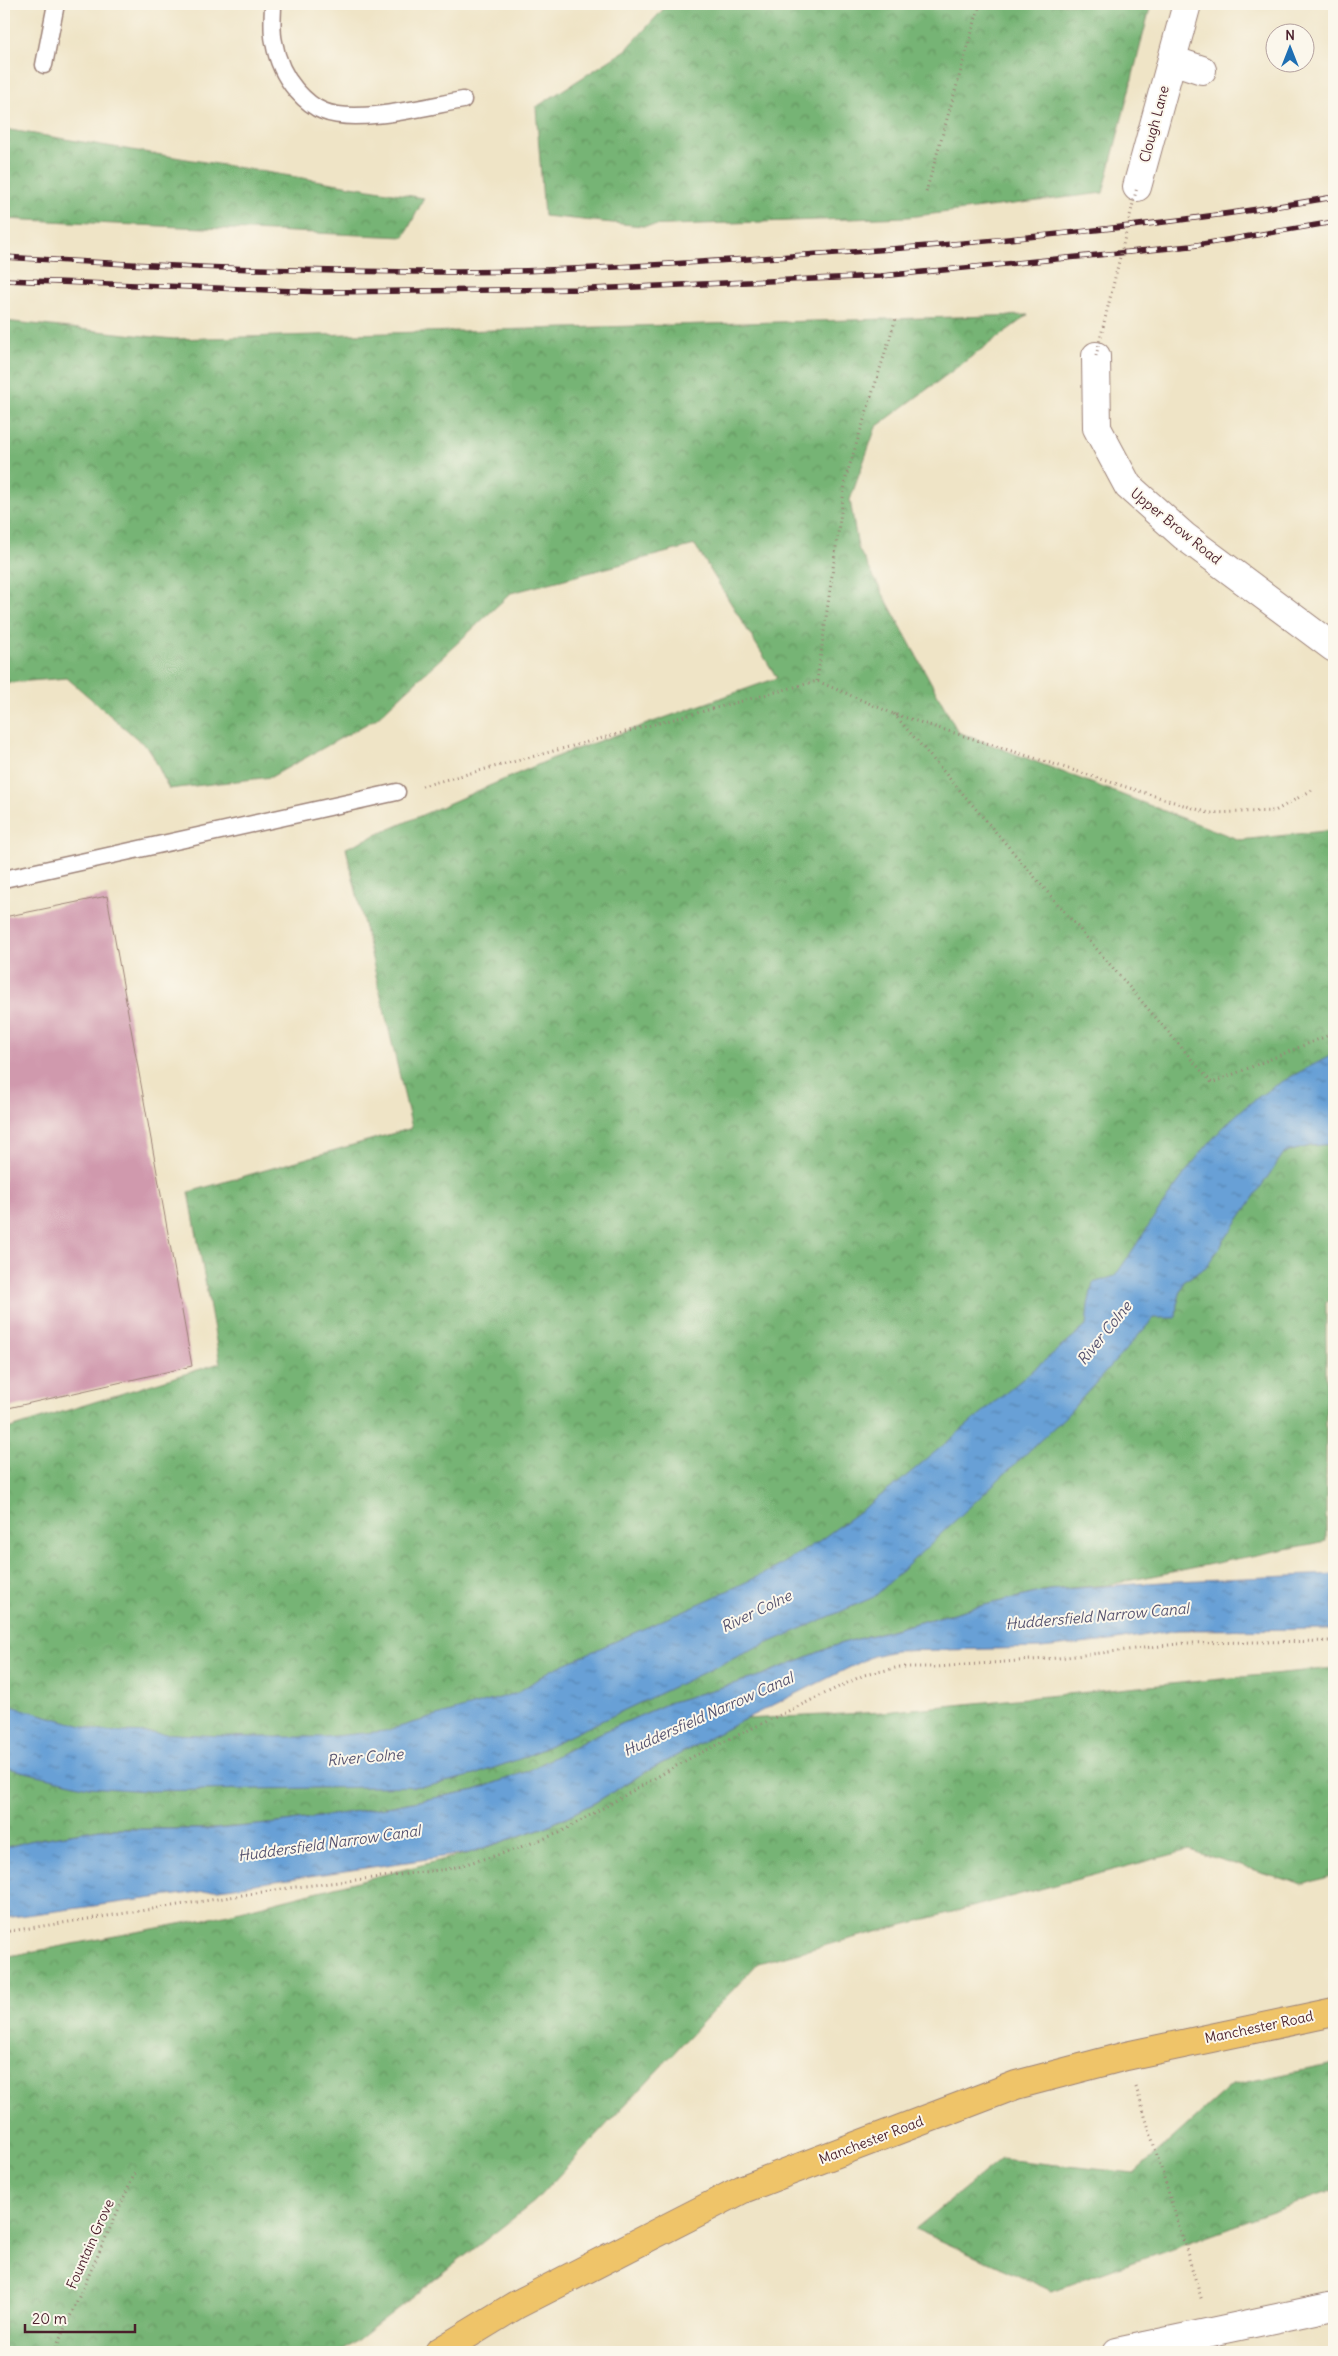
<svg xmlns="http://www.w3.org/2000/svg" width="1338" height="2356" viewBox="0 0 1338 2356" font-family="Delius,sans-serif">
  <defs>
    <pattern id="forest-crowns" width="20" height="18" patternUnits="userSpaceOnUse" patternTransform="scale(1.25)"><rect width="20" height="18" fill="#76b474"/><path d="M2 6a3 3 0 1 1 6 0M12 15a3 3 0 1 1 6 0" fill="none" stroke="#63925f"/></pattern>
    <pattern id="water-ripples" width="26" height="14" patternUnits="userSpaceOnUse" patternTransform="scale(1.25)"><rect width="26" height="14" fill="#67a0d6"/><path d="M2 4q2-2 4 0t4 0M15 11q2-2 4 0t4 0" fill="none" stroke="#5782ae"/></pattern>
  </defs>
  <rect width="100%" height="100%" fill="#fbf7ec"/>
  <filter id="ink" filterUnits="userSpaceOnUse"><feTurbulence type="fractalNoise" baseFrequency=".02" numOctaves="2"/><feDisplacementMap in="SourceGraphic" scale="10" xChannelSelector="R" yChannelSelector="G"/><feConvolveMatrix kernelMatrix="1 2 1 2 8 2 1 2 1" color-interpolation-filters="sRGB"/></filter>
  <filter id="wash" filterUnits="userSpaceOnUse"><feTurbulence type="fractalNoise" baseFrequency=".0096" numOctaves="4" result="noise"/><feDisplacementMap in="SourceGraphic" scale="20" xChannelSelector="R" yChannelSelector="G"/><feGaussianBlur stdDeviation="1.12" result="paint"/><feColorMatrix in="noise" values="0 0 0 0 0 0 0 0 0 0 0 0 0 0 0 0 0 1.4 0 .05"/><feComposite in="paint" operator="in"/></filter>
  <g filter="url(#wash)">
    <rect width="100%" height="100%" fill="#efe4c6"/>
    <path fill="url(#forest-crowns)" stroke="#606a50" d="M668,4H1151L1103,193L908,217L642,226L544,216L536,107L626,50Z
      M4,129L424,198L404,237L4,219Z
      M1028,315L876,427L850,500L858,548L958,732L1240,840L1334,830V1300L1326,1302V1541L1107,1585L1049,1590L972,1608L839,1644L757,1677L671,1702L594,1736L528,1771L475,1790L392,1806L278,1823L216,1829H100L29,1841L4,1848V1430L220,1363L189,1192L412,1128L346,848L565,753L777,678L695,545L511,593L377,718L271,777L169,789L150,750L67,678L4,683V321L173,339Z
      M1334,1668V1875L1303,1885L1189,1850L758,1963L534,2202L342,2352H4V1957L216,1917L469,1853L548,1826L596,1802L642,1774L745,1719L883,1712Z
      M1334,2064V2190L1052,2291L915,2229L1001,2159L1134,2173L1232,2085Z"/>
    <path fill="url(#water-ripples)" stroke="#586080" d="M1334,1054V1144L1310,1146L1284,1153L1206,1267L1184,1281L1177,1304L1176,1318H1154L1066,1416L874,1597L741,1655L525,1757L474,1775L429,1786L148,1791L88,1787L4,1767V1704L101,1731L250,1737H324L385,1731L517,1693L551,1670L712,1598L776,1568L819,1541L898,1483L1086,1326L1088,1305L1093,1283L1115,1276C1153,1222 1186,1162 1234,1117C1263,1089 1300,1072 1334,1054Z
      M1334,1574V1629L1178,1630L1110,1641L1041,1648L894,1651L873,1656L745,1719L642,1774L596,1802L548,1826L469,1853L206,1891L4,1918V1848L29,1841L100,1829H216L278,1823L392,1806L475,1790L528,1771L594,1736L671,1702L757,1677L839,1644L972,1608L1049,1590L1177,1581Z"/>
    <g id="blocks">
      <path fill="#d099ad" d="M107,896L192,1366L4,1409V917Z"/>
    </g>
  </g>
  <g filter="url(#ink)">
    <use href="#blocks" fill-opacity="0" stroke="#9c8278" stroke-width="1"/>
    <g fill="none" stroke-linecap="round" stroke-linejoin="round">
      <g stroke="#9c8278" stroke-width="19">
        <path id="lane" d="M273,4C273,16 271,30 274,42C277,60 284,76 296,90C304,99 312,107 323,111C356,125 427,106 463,100
          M44,65L56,4
          M4,879L397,792"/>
      </g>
      <g stroke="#9c8278" stroke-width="30">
        <path id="street" d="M1172,60L1202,70
          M1137,187L1187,4
          M1096,356L1097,428L1128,486L1184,536L1334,648
          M1117,2352L1334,2306"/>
      </g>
      <g stroke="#9c8278" stroke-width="30">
        <path id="primary" d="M439,2352L516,2305L743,2189L1016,2085L1126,2056L1334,2012"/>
      </g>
      <path stroke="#9c8278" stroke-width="3" stroke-dasharray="1 4" stroke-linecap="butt" d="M926,192L980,4
        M817,681L846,477L896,318
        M894,714L1212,1083L1334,1033
        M422,786L817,681L894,714L1209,813L1275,811L1312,790
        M4,1932L288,1888L448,1869L504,1853L559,1833L692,1757L864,1675L900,1667H937L1058,1658L1186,1643L1334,1641
        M1136,2087L1202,2301
        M54,2352L135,2173"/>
      <use href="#lane" stroke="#fff" stroke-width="16"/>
      <use href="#street" stroke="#fff" stroke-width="28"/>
      <use href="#primary" stroke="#efc469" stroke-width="28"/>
      <g stroke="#4a1f2b" stroke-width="5.5">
        <path id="rail" d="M4,257C142,266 281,271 419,272C553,273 688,263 821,254C993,242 1165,226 1334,197
          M4,280L324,292L591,289L881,276L1191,246L1334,222"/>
      </g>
      <use href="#rail" stroke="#fbf7ec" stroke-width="4" stroke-dasharray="11" stroke-linecap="butt"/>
      <path stroke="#9c8278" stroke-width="3" stroke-dasharray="1 4" stroke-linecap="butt" d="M1096,356L1137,187"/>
    </g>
  </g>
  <g text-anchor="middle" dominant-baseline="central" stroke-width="4" stroke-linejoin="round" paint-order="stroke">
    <g font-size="14" fill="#4a1f2b" stroke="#fbf7ec">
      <text transform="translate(1154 124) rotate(-75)">Clough Lane</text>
      <text transform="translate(1176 526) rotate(39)">Upper Brow Road</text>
      <text transform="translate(1259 2027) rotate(-12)">Manchester Road</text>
      <text transform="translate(871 2140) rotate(-21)">Manchester Road</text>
      <text transform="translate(90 2244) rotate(-66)">Fountain Grove</text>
    </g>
    <g font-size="15" font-style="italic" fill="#56536f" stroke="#fbf7ec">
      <text transform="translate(1104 1333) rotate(-51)">River Colne</text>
      <text transform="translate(756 1611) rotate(-26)">River Colne</text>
      <text transform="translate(1097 1616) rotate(-5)">Huddersfield Narrow Canal</text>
      <text transform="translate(708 1714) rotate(-24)">Huddersfield Narrow Canal</text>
      <text transform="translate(365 1757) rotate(-5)">River Colne</text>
      <text transform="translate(329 1843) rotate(-8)">Huddersfield Narrow Canal</text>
    </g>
  </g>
  <rect width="1338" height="2356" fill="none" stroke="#fbf7ec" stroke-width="20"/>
  <g transform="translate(1290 48)"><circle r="24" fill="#fbf7ec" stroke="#b4a19f"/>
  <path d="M0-4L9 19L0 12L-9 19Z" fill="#1f6fb2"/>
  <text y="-8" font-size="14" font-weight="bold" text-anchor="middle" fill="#4a1f2b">N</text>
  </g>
  <path d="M25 2324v8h110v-8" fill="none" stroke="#4a1f2b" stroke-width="2.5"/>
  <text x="32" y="2324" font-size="15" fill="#4a1f2b" stroke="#fbf7ec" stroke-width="4" paint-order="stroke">20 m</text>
</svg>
